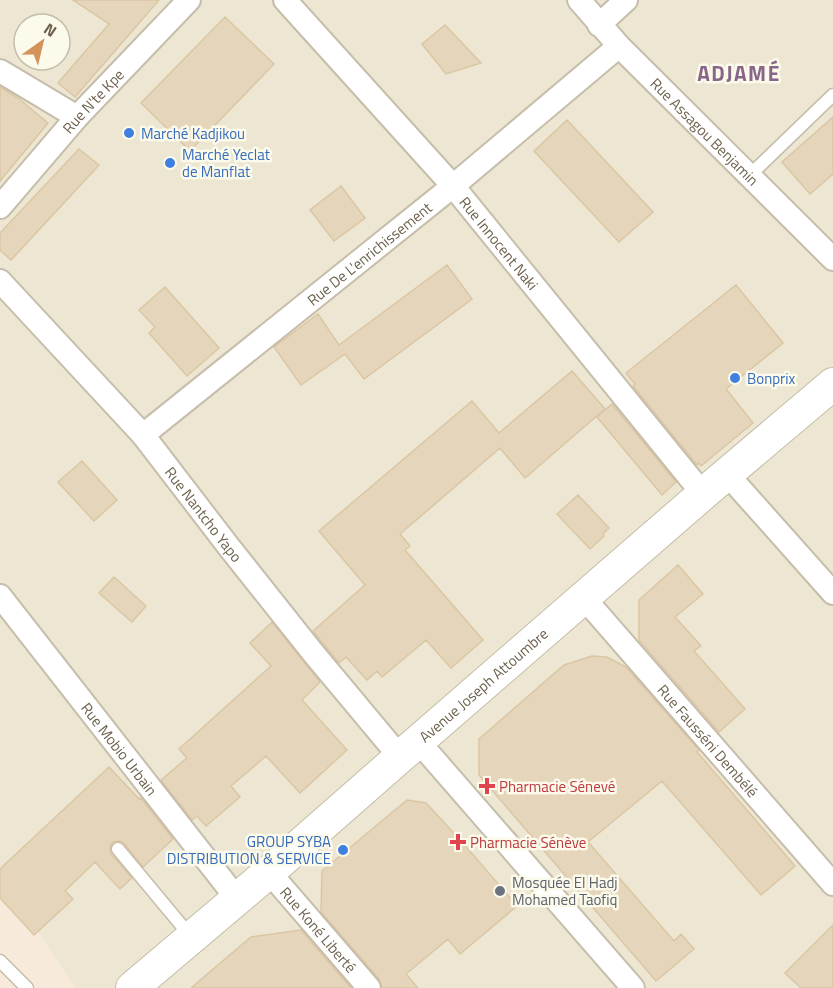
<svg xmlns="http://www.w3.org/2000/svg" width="833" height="988" viewBox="0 0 833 988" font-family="'Titillium Web',sans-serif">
  <rect width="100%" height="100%" fill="#f9f6e4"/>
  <path fill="#ece6d2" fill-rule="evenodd" d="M0,0H833V988H0ZM24,24H60V60H24Z"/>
  <path fill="#f8eada" d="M0,876L76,988H0Z"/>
  <path fill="#e5d6bb" stroke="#dbc6a3" stroke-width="1.5" d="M73,0H159L75,97L58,83L109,24Z
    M225,17L274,64L190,151L141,103Z
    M445,25L481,63L446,74L422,44Z
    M0,87L18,98L48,123L0,181Z
    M833,117V174L810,194L782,162Z
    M567,120L653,212L619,242L534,151Z
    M79,149L99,165L11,260L0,250V233Z
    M341,186L365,218L334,241L310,210Z
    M447,265L472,299L364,379L345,354L301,385L274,347L318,314L339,345Z
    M736,285L783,343L726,389L753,423L701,466L699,463L697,465L633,386L635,384L626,373Z
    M165,287L219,348L187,376L149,333L155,327L139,310Z
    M572,371L605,409L525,478L500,448L400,534L410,546L405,550L483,640L451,668L426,640L382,677L377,671L367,680L346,657L339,663L313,631L365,585L319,531L472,401L499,433Z
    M612,404L676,482L662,495L597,417Z
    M82,461L117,500L94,521L58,482Z
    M578,495L609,528L603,534L604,536L590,549L557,514Z
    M678,565L703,594L675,617L701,646L694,651L745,709L719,732L639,640V600Z
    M114,577L146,606L132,622L99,593Z
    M272,622L320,682L302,700L347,750L300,793L266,756L231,786L240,797L206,826L197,816L192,820L161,780L187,758L179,749L271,666L250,643Z
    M592,656L607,657L626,667L699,750L697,752L795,866L761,895L662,781L588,842L674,941L681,934L694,949L656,981L479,775V739L564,665Z
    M109,767L139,799L141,798L173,839L143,867L124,843L120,841L113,842L110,847L111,854L132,878L120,889L95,862L65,891L73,899L34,935L0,898V869Z
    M407,800L426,803L463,843L517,906L460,954L448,939L406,974L418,988H382L379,979L321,912L322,871Z
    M833,925V988H801L785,973Z
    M301,930L351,988H191L251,937Z"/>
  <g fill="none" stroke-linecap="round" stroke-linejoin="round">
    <g stroke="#c6bdaa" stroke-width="15">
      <path id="lane" d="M749,176L833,95
        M118,849L192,938
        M0,961L27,988"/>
    </g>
    <g stroke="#c6bdaa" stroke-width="26">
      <g id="street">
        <path id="s1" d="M285,0L453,186L703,494"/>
        <path id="s2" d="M579,0L619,46L833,259"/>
        <path d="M599,25L626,0"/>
        <path d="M0,71L77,117"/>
        <path id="s3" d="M0,207L77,117L189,0"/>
        <path id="s4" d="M0,281L143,435L229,547L314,654L400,757"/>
        <path id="s5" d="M143,435L453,186L619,46"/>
        <path d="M727,474L833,593"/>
        <path id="s6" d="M0,596L238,900"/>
        <path id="s7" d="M584,598L833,884"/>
        <path d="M418,741L633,988"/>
        <path id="s8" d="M269,872L369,988"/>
      </g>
    </g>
    <g stroke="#c6bca6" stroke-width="34">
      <g id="secondary">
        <path id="s9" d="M132,988L269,872L400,757L703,494L833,384"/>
      </g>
    </g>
    <use href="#lane" stroke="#fff" stroke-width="12"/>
    <use href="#street" stroke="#fff" stroke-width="22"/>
    <use href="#secondary" stroke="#fff" stroke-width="32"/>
  </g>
  <g fill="#3f7fe0" stroke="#fcfaea" stroke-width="2">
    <circle cx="129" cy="133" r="6"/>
    <circle cx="170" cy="163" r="6"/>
    <circle cx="735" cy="378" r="6"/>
    <circle cx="343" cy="850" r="6"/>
  </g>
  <g fill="#e0444e" stroke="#fcfaea" stroke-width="2">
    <path d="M484 777h6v6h6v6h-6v6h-6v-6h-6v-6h6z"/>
    <path d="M455 833h6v6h6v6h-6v6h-6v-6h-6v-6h6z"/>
  </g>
  <circle fill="#6b7280" stroke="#fcfaea" stroke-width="2" cx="500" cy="891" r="6"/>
  <g text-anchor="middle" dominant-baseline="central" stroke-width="5" stroke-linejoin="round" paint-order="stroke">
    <g font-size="15" fill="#6e614d" stroke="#fcfaea">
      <text stroke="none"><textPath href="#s3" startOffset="141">Rue N'te Kpe</textPath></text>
      <text stroke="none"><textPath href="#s2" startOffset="182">Rue Assagou Benjamin</textPath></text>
      <text stroke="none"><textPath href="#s1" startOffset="324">Rue Innocent Naki</textPath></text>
      <text stroke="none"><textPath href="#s5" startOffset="290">Rue De L'enrichissement</textPath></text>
      <text stroke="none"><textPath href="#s4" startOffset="310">Rue Nantcho Yapo</textPath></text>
      <text stroke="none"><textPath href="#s9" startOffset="464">Avenue Joseph Attoumbre</textPath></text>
      <text stroke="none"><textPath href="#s7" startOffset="189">Rue Fausséni Dembélé</textPath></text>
      <text stroke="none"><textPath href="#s6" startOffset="194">Rue Mobio Urbain</textPath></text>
      <text stroke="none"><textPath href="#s8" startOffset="76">Rue Koné Liberté</textPath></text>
    </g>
    <g font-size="15" fill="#366cbe" stroke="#fcfaea" text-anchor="start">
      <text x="141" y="133">Marché Kadjikou</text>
      <text x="182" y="154">Marché Yeclat<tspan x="182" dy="17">de Manflat</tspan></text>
      <text x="747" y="378">Bonprix</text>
      <text x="331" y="841" text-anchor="end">GROUP SYBA<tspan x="331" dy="17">DISTRIBUTION &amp; SERVICE</tspan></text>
    </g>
    <g font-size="15" fill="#be3a42" stroke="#fcfaea" text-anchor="start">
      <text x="499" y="786">Pharmacie Sénevé</text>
      <text x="470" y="842">Pharmacie Sénève</text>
    </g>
    <g font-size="15" fill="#5b616d" stroke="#fcfaea" text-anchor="start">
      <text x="512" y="882">Mosquée El Hadj<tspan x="512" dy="17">Mohamed Taofiq</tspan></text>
    </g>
    <g font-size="21" font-weight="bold" letter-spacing="1.5" fill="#87668a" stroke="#fcfaea">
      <text x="739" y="73">ADJAMÉ</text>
    </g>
  </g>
  <g transform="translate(42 42) rotate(34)"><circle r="28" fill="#fcfaea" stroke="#c3bdab" stroke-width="1.5"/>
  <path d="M0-4.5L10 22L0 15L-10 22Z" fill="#d3935a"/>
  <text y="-9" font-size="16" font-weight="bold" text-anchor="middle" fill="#6e614d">N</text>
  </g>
</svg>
